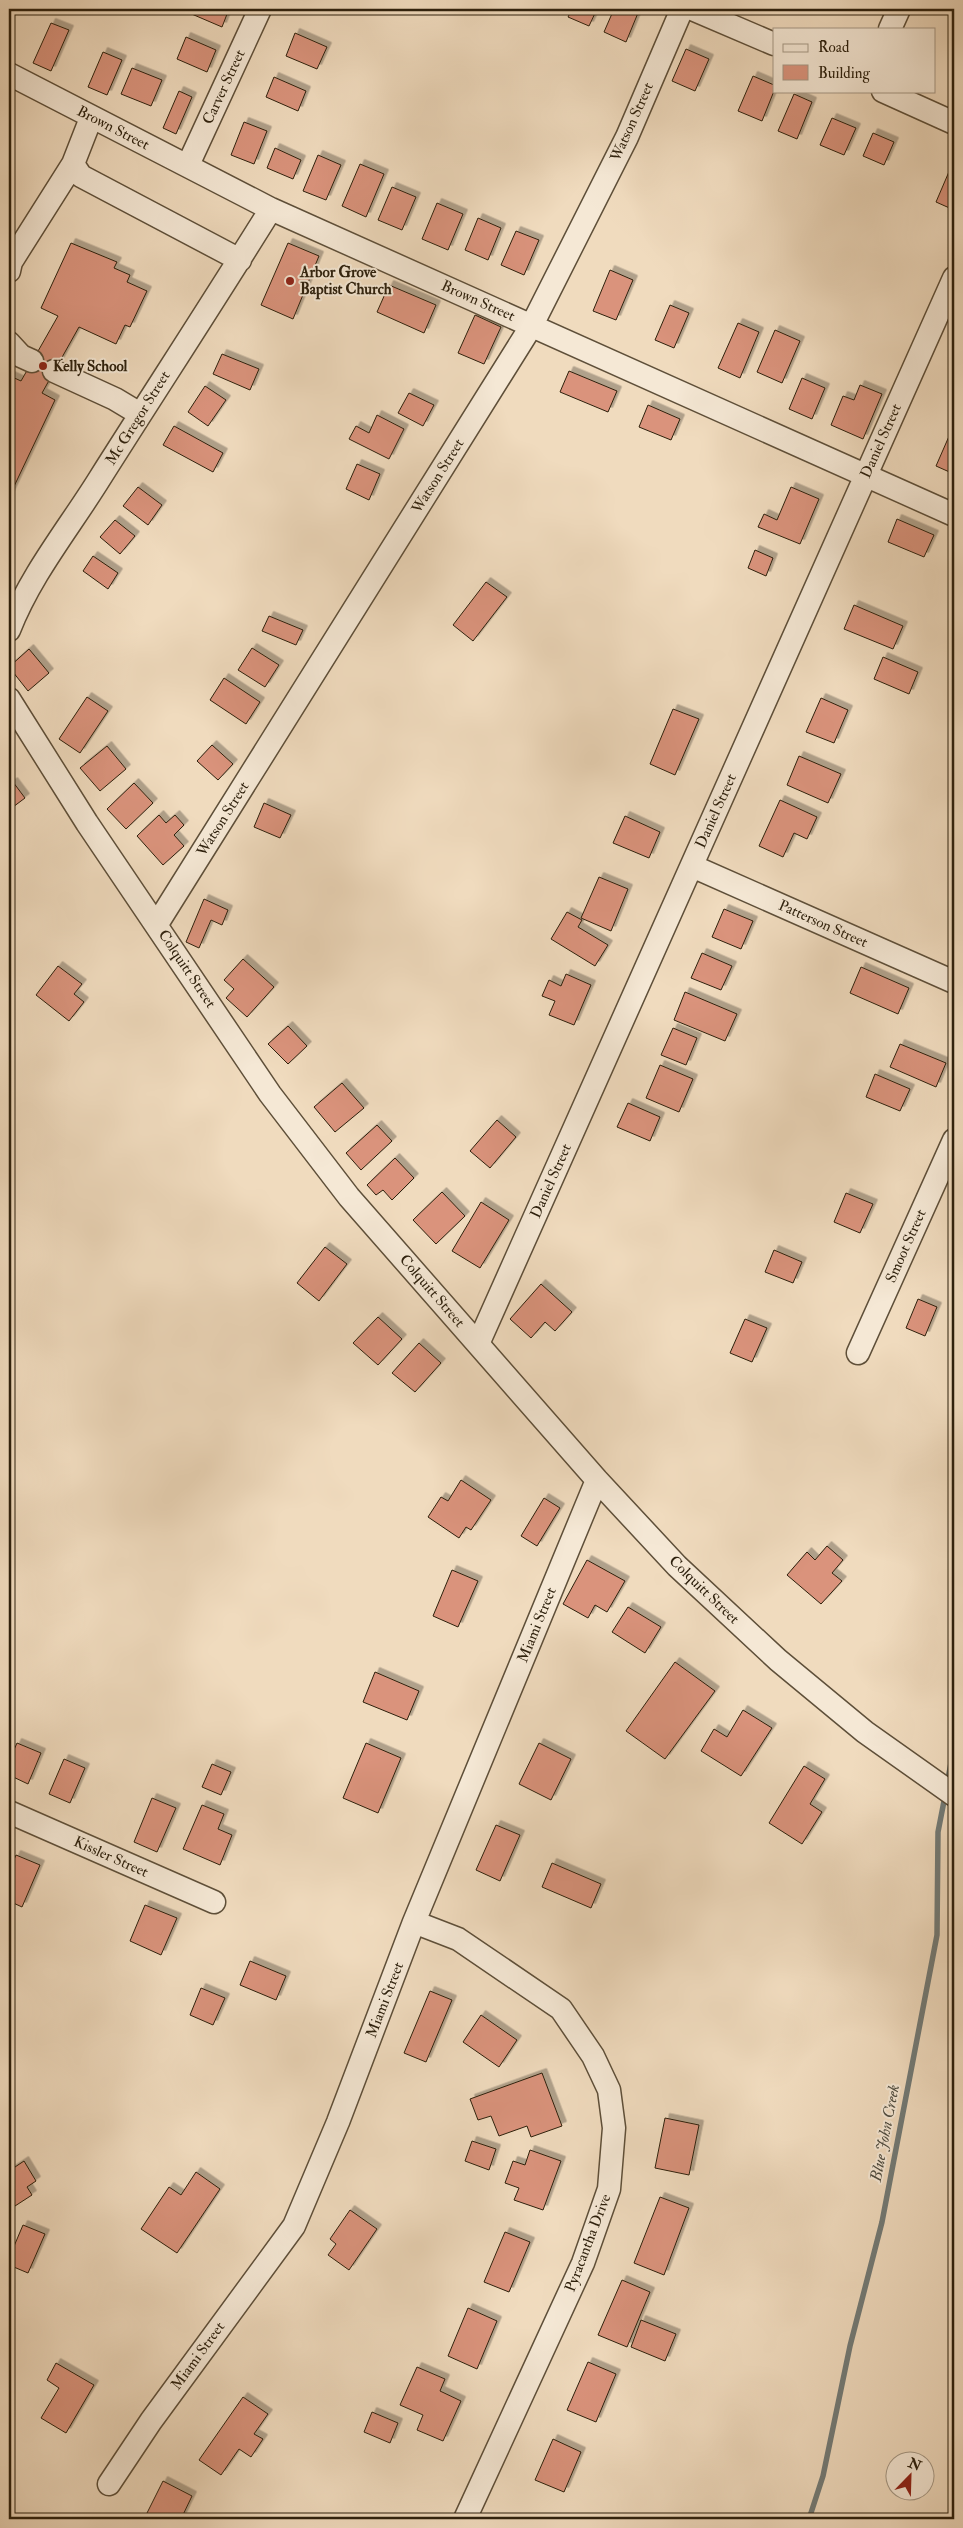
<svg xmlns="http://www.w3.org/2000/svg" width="963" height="2528" viewBox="0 0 963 2528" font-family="'IM FELL Double Pica',serif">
  <defs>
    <filter id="shadow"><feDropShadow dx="4.5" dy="-4.5" stdDeviation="0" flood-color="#0004"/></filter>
  </defs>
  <rect width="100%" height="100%" fill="#f0dbbe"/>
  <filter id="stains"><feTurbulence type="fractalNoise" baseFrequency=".004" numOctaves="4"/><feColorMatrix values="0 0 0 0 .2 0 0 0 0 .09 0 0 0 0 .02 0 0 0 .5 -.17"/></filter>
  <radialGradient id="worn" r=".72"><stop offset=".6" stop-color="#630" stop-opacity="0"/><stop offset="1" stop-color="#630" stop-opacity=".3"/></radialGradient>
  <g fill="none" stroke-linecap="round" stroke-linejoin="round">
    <path stroke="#737b77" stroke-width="5.5" d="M947,1784L954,1747
      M809,2519L823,2476L850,2346L882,2222L937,1935L938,1832L945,1796"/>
  </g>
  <path fill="#da937c" stroke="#2d200d" filter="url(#shadow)" d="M189,9H229L222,27L187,12Z
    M572,9H597L589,26L568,17Z
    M614,9H629L638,13L626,42L604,32Z
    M772,9H787L785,14Z
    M51,23L69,30L51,71L33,63Z
    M295,33L327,47L317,69L286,56Z
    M186,37L216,50L207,72L177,59Z
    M686,49L709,59L695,91L672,81Z
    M103,52L122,60L107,95L88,87Z
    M132,68L162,80L151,106L121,94Z
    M753,76L774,85V91L762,121L738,111Z
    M274,77L306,91L298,111L266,97Z
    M179,91L192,97L176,134L163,128Z
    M794,94L812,102L797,139L778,131Z
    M832,118L856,128L844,155L820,145Z
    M244,122L267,131L254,164L231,155Z
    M873,133L894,142L884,165L863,156Z
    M275,148L301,160L293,179L267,168Z
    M318,155L341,165L326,200L303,191Z
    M954,160V210L936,202Z
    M360,164L384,174L366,217L342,206Z
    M392,187L416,197L402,230L378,220Z
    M437,203L463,214L448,250L422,239Z
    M478,218L501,228L488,260L465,250Z
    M516,231L539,240L524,275L501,265Z
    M71,243L117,262L114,268L130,275L127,282L147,291L130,327L125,325L116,344L79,327L42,393L55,400L9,497V379L10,376L21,381L58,316L41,308Z
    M288,243L319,256L293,319L261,305Z
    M610,270L633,280L616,320L593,311Z
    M389,285L436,305L424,333L377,312Z
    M670,305L689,313L674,348L655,340Z
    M475,315L501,327L484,364L458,353Z
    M738,323L759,332L740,378L718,368Z
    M775,330L800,341L782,383L757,372Z
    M222,354L259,369L250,390L213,374Z
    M569,371L617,391L608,412L560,392Z
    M802,378L825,388L812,419L789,409Z
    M860,385L882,394L863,439L831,425L843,396L854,400Z
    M205,386L226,400L208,426L188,412Z
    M409,393L434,405L423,426L398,413Z
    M648,405L680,419L671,440L639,427Z
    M377,415L404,429L389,459L349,439L356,426L369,433Z
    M174,426L223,453L213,472L163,445Z
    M950,434L954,436V474L936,466Z
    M357,464L380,474L369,500L346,489Z
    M138,487L162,505L148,525L123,506Z
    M791,487L819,499L800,544L758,527L764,514L777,520Z
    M897,519L934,535L924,557L888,542Z
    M115,520L135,536L120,554L100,537Z
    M755,550L773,558L766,576L748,568Z
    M93,556L118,573L108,589L83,571Z
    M486,582L507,597L473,641L453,625Z
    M854,605L903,626L893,649L844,629Z
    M269,616L303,630L296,645L262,631Z
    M252,648L279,665L265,687L238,670Z
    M29,649L49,673L28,691L9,667Z
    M883,657L918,672L909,694L874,679Z
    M224,678L260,702L246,724L210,700Z
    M87,697L108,711L80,753L59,739Z
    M821,698L848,710L834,743L806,732Z
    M673,709L699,719L675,775L650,764Z
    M212,745L233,764L218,780L197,761Z
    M107,746L126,769L100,791L80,768Z
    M799,756L841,774L828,803L787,785Z
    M13,782L25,798L9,810V785Z
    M134,783L153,803L126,829L107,809Z
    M780,800L817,817L807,839L794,833L783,857L759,846Z
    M264,803L291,815L280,838L254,827Z
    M159,815L166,823L175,815L184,825L174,835L184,846L163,865L137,836Z
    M625,816L660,832L649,858L613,843Z
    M599,877L628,889L611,931L581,918Z
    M204,899L228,910L222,925L211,920L199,948L186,942Z
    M724,909L753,921L741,949L712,937Z
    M567,912L582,920L578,927L608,945L595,966L551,939Z
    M702,953L732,966L721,990L691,978Z
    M243,959L274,987L247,1017L226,998L234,989L224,980Z
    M58,966L82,984L74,994L84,1002L69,1021L36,995Z
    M861,967L909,988L898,1014L850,993Z
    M566,974L591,985L574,1025L549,1015L555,1001L542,996L549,980L561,986Z
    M685,992L737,1014L725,1041L674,1020Z
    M288,1026L307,1046L288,1064L268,1044Z
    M673,1028L697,1038L686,1065L661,1055Z
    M900,1044L946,1063L936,1087L890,1067Z
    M660,1065L693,1079L679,1112L646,1098Z
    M875,1074L910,1089L900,1111L866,1097Z
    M342,1083L364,1108L335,1132L314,1107Z
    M628,1103L660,1117L650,1141L617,1127Z
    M497,1120L516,1137L490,1168L470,1151Z
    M377,1125L392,1141L361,1170L346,1153Z
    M395,1158L414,1178L392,1200L383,1190L376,1195L367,1185Z
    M442,1192L465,1216L436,1244L413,1220Z
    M846,1193L873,1204L860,1233L834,1222Z
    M481,1202L509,1220L480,1268L452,1251Z
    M325,1247L347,1264L319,1301L297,1283Z
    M774,1250L802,1262L793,1283L765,1272Z
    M541,1284L572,1312L555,1331L545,1322L531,1338L510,1319Z
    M918,1299L937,1307L925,1336L906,1328Z
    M378,1317L402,1339L378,1365L353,1343Z
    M745,1319L767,1328L752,1362L730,1353Z
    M419,1343L441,1363L415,1392L392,1373Z
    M461,1480L491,1500L471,1530L466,1527L459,1538L428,1517L441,1497L448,1501Z
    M544,1498L560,1508L537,1546L521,1536Z
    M827,1546L843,1560L832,1573L842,1581L821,1604L787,1575L807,1552L815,1560Z
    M587,1560L625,1581L607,1612L595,1605L588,1618L563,1604Z
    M452,1570L478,1581L458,1627L433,1616Z
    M628,1607L661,1627L645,1653L612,1632Z
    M675,1662L715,1691L665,1759L626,1731Z
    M375,1672L419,1691L407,1720L363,1702Z
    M743,1710L772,1728L741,1776L701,1751L714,1729L727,1737Z
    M17,1743L41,1753L28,1784L9,1775V1761Z
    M366,1743L401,1758L378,1813L343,1798Z
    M539,1743L571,1759L551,1800L519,1784Z
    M64,1759L85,1768L70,1803L49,1794Z
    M212,1764L231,1772L221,1795L202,1787Z
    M804,1766L825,1779L810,1804L822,1812L802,1844L769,1823Z
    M152,1798L176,1808L157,1852L134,1842Z
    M202,1805L224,1814L218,1829L232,1835L220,1865L183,1849Z
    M496,1825L520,1835L500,1881L476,1870Z
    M16,1855L40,1865L22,1907L9,1901V1871Z
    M552,1863L601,1884L591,1908L542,1887Z
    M145,1905L177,1918L161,1955L130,1941Z
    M250,1961L286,1976L276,2000L240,1985Z
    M201,1988L225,1998L213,2025L190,2015Z
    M430,1991L452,2000L426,2062L404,2053Z
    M481,2015L517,2040L499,2067L463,2042Z
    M542,2073L562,2126L531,2137L527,2126L499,2136L491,2116L478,2120L470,2099Z
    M665,2118L699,2125L689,2175L655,2168Z
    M472,2141L496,2149L489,2170L465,2161Z
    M530,2150L561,2161L543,2210L514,2200L519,2188L505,2183L513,2161L525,2165Z
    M24,2161L36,2181L27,2187L32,2195L15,2206L9,2197V2171Z
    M196,2172L220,2189L177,2253L141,2229L169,2187L181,2195Z
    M660,2197L689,2208L664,2275L634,2263Z
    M350,2210L377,2229L349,2270L328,2255L336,2244L330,2239Z
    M23,2225L45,2234L28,2273L9,2265V2258Z
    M505,2232L530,2242L509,2292L484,2282Z
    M622,2280L650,2292L627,2347L598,2335Z
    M468,2308L497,2321L477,2369L448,2356Z
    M641,2320L676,2334L665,2361L631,2347Z
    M588,2362L616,2374L596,2422L567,2410Z
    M56,2363L94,2385L66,2433L41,2418L59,2388L47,2380Z
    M417,2367L445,2379L440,2391L461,2401L443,2441L417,2430L423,2415L400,2405Z
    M243,2397L268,2414L254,2434L263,2439L251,2457L239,2449L221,2475L199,2460Z
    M372,2412L398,2423L390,2443L364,2432Z
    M553,2439L581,2452L564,2492L535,2480Z
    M163,2481L192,2496L181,2519H144Z"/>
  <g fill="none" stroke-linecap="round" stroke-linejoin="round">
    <g stroke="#5e4f39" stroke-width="25">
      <path id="minor" d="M692,9L774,44
        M890,29L899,9
        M9,74L271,209L954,515
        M883,91L954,123
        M73,164L81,176L240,260
        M188,165L260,9
        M9,271L11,262L73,164L91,118
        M9,343L21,356L32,361
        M54,371L115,399L140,414
        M9,630C31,574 69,528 100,478C157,388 215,299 271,209
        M9,699L87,823L270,1094L349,1197L597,1480L677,1566L778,1660L865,1732L954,1795
        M692,866L954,982
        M157,924L532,325L627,137L682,9
        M478,1344L954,278
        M858,1353L954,1140
        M9,1812L214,1902
        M414,1922L458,1939L561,2009L593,2056L609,2090L614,2128L609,2189L583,2263L465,2519
        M109,2484L151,2421L294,2226L338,2122L414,1922L597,1480"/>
    </g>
    <use href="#minor" stroke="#f5e8d5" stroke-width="22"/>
  </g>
  <g fill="#8f2418" stroke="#f5e8d5" stroke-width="2">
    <circle cx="290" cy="281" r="5"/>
    <circle cx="43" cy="366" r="5"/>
  </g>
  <g text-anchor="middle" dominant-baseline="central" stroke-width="4" stroke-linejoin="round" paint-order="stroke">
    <g font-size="15" fill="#2d200d" stroke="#f5e8d5">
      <text transform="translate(224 87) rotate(-65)">Carver Street</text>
      <text transform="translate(632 122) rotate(-66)">Watson Street</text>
      <text transform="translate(113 128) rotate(27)">Brown Street</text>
      <text transform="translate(478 301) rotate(24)">Brown Street</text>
      <text transform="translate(138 418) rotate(-58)">Mc Gregor Street</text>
      <text transform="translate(881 441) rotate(-66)">Daniel Street</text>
      <text transform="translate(438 476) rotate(-58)">Watson Street</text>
      <text transform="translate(716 811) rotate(-66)">Daniel Street</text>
      <text transform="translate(223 819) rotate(-58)">Watson Street</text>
      <text transform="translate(823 924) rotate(24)">Patterson Street</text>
      <text transform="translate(187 969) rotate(56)">Colquitt Street</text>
      <text transform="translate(551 1181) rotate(-66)">Daniel Street</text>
      <text transform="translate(906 1246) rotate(-66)">Smoot Street</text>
      <text transform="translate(432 1291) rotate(49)">Colquitt Street</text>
      <text transform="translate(704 1590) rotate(44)">Colquitt Street</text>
      <text transform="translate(537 1625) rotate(-68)">Miami Street</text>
      <text transform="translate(111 1857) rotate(24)">Kissler Street</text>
      <text transform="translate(385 2000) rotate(-69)">Miami Street</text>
      <text transform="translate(588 2243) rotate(-69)">Pyracantha Drive</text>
      <text transform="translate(198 2356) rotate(-54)">Miami Street</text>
    </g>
    <g font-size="15" font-weight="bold" fill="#2d200d" stroke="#f5e8d5" text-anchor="start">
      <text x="300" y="272">Arbor Grove<tspan x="300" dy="17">Baptist Church</tspan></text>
      <text x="53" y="366">Kelly School</text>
    </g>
    <g font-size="16" font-style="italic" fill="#504e42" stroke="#f5e8d5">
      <text transform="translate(885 2133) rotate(-79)">Blue John Creek</text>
    </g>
  </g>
  <rect width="963" height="2528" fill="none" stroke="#f0dbbe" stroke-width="30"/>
  <rect x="10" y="10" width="943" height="2508" fill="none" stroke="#2d200d" stroke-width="2.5"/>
  <rect x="15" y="15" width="933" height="2498" fill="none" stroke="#2d200d"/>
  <rect x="773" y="28" width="162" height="65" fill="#f5e8d5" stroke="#a59885"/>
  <rect x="783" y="44" width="25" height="8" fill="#f5e8d5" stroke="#a59885"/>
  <text x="818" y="52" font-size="15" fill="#2d200d">Road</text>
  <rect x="783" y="65" width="25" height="15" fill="#da937c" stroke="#a59885"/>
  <text x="818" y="78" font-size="15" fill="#2d200d">Building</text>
  <g transform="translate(910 2476) rotate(23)"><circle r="24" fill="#f5e8d5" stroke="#a59885"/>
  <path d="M0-4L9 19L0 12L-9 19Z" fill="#8f2418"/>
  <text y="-8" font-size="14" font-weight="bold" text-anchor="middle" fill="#2d200d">N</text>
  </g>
  <rect width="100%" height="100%" filter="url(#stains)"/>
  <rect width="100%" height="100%" fill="url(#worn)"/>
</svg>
